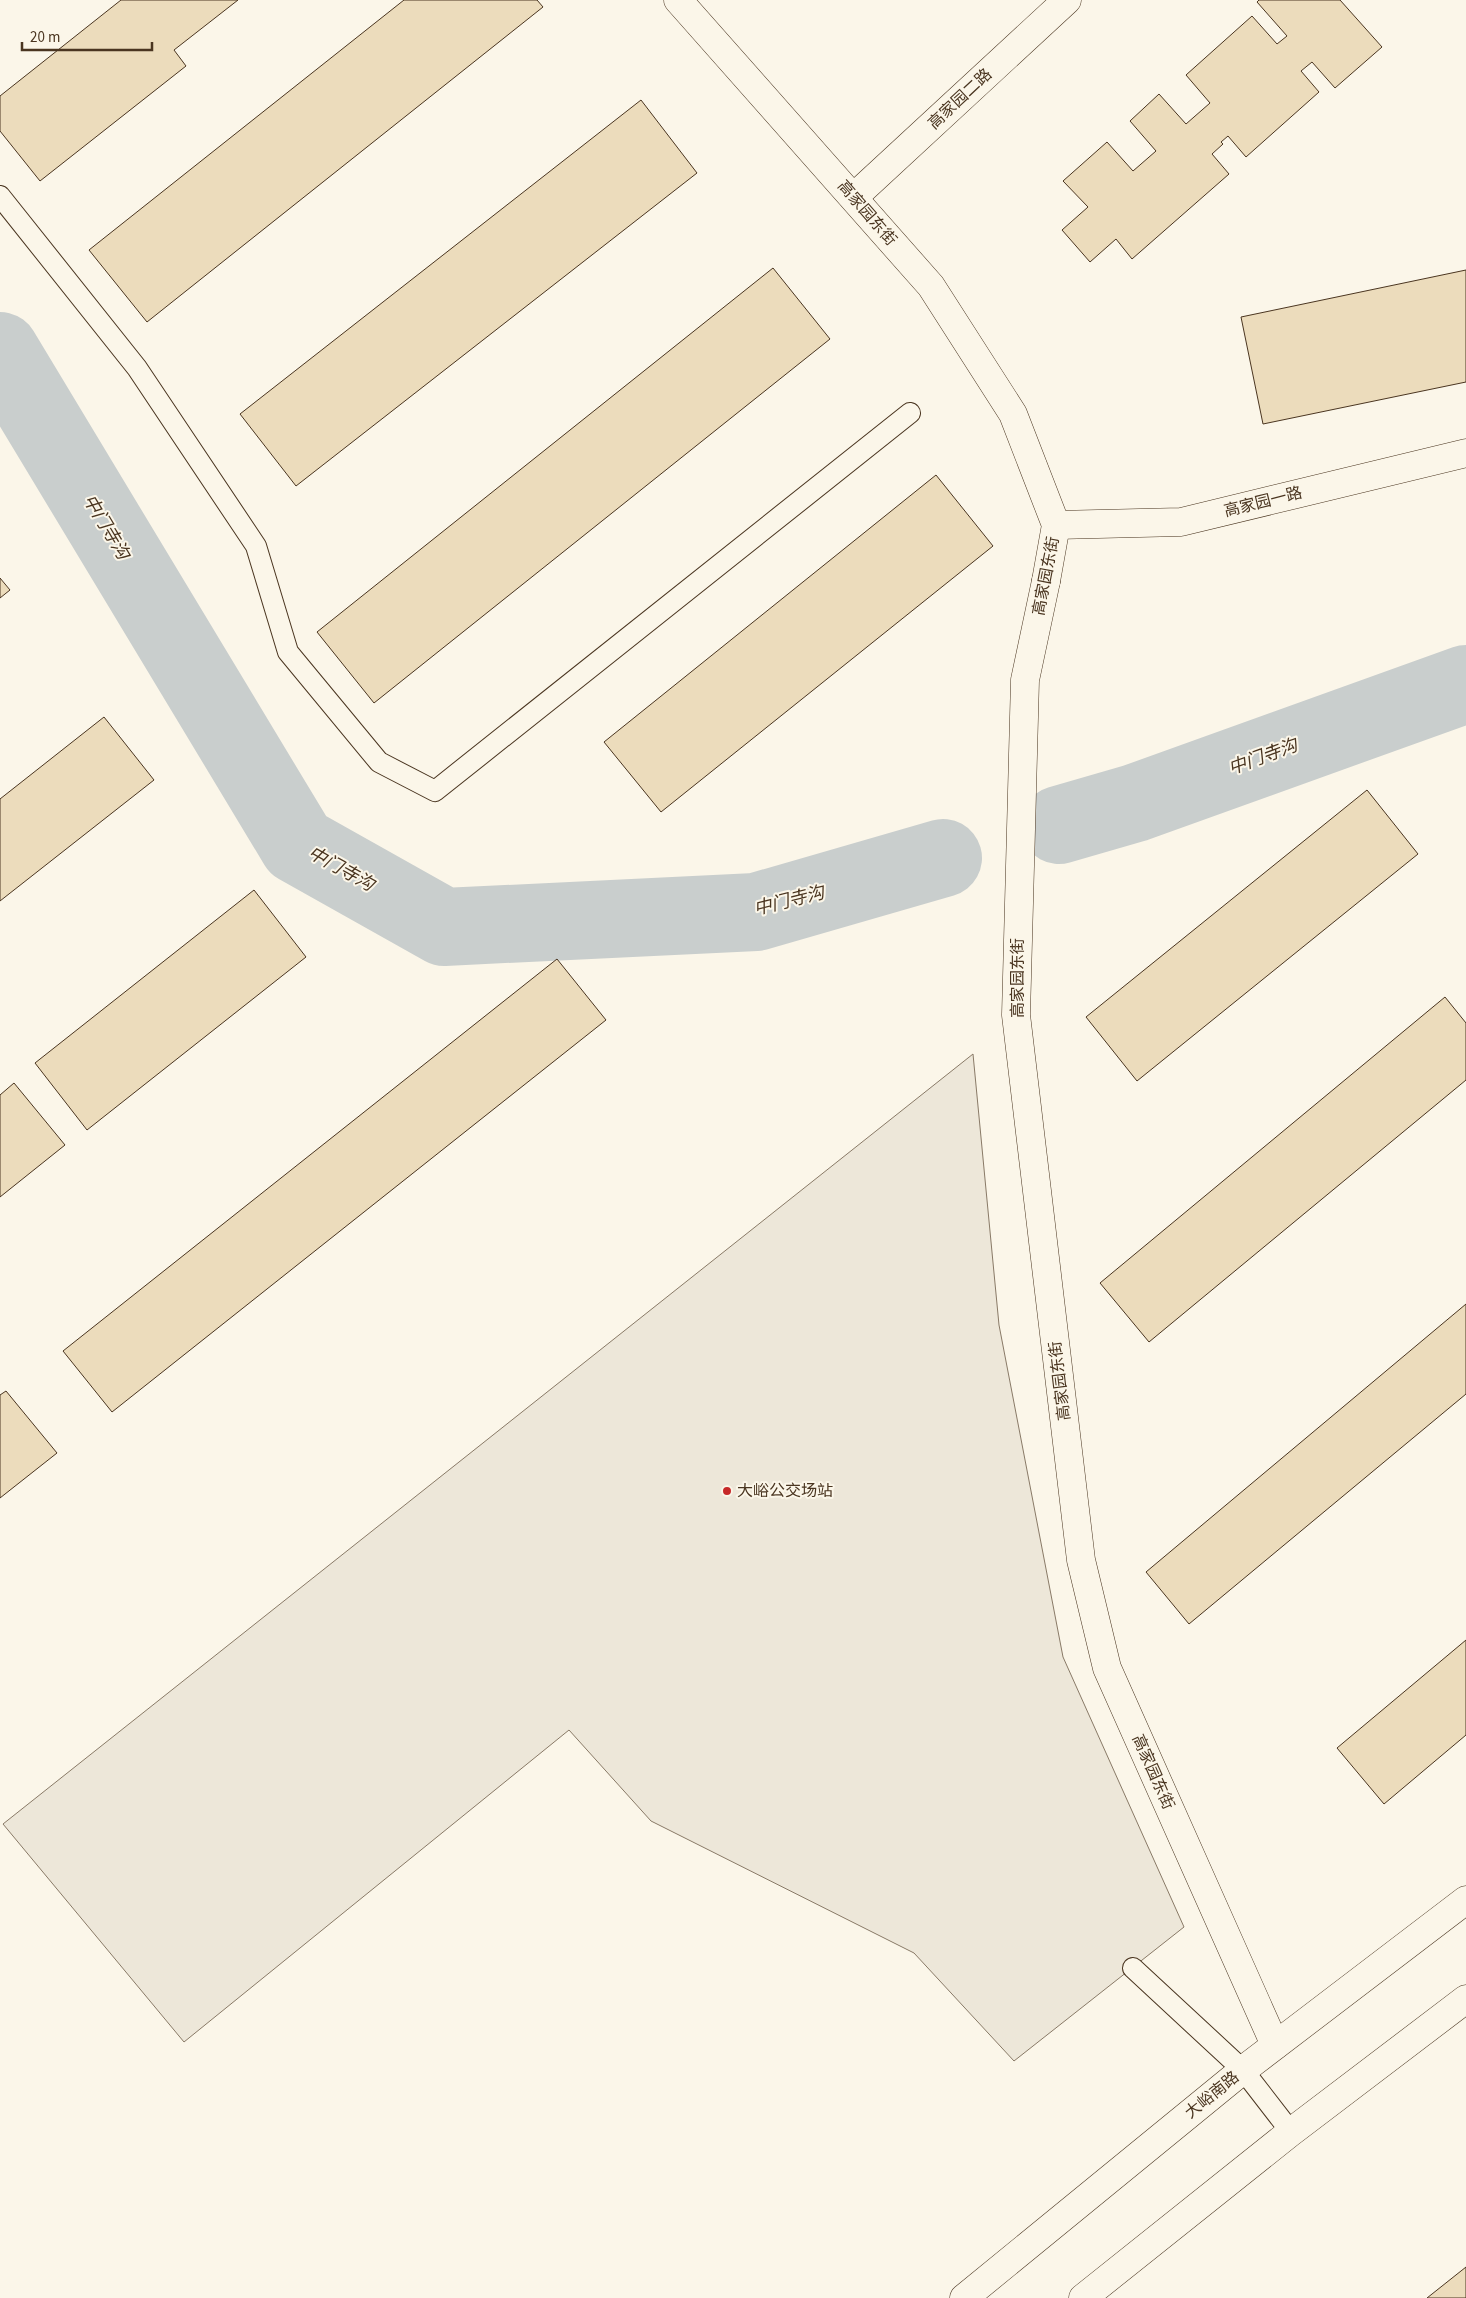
<svg xmlns="http://www.w3.org/2000/svg" width="1466" height="2298" viewBox="0 0 1466 2298" font-family="'Source Sans 3','Noto Sans SC',sans-serif">
  <rect width="100%" height="100%" fill="#fbf6e9"/>
  <path fill="#ede7d9" stroke="#887966" d="M973,1054L999,1325L1063,1657L1184,1927L1014,2061L914,1953L651,1821L569,1730L184,2042L3,1824Z"/>
  <g fill="none" stroke-linecap="round" stroke-linejoin="round">
    <path stroke="#c9cecd" stroke-width="78" d="M0,351L298,845L444,927L756,912L943,858
      M1059,825L1135,803L1466,684"/>
  </g>
  <path fill="#ecdcbc" stroke="#4a3520" d="M121,0H238L174,50L186,66L40,181L0,131V96Z
    M404,0H537L543,7L147,322L89,250Z
    M1259,0H1340L1382,47L1335,88L1312,62L1301,71L1319,92L1246,157L1228,136L1221,142L1223,144L1212,154L1229,174L1132,259L1116,239L1090,262L1062,230L1088,207L1063,181L1107,142L1133,171L1156,151L1130,121L1159,94L1186,124L1210,103L1186,75L1252,16L1277,44L1287,36L1257,2Z
    M641,100L697,173L296,486L240,414Z
    M773,268L830,339L374,703L317,632Z
    M1466,270V382L1263,424L1241,317Z
    M936,475L993,546L661,812L604,742Z
    M0,578L10,590L0,598Z
    M104,717L154,780L0,901V799Z
    M1367,790L1418,854L1137,1081L1086,1017Z
    M254,890L306,957L87,1130L35,1063Z
    M557,959L606,1020L112,1412L63,1351Z
    M1445,997L1466,1023V1080L1149,1342L1100,1283Z
    M14,1083L65,1145L0,1197V1095Z
    M1466,1304V1394L1189,1624L1146,1572Z
    M6,1391L57,1453L0,1498V1395Z
    M1466,1640V1735L1384,1804L1337,1748Z
    M1466,2267V2298H1427Z"/>
  <g fill="none" stroke-linecap="round" stroke-linejoin="round">
    <g stroke="#4a3520" stroke-width="22">
      <path id="service" d="M0,196L137,368L256,546L288,652L379,762L435,791L910,413
        M1133,1968L1243,2070L1291,2132"/>
    </g>
    <g stroke="#4a3520" stroke-width="29">
      <path id="minor" d="M854,197L1067,0
        M1056,525L1181,522L1466,453
        M1046,581L1025,680L1016,1015L1081,1560L1107,1668L1275,2045"/>
    </g>
    <g stroke="#4a3520" stroke-width="29">
      <path id="tertiary" d="M678,0L931,286L1013,414L1056,525L1046,581"/>
    </g>
    <g stroke="#4a3520" stroke-width="29">
      <path id="secondary" d="M964,2298L1243,2070L1466,1900
        M1083,2298L1291,2132L1466,1999"/>
    </g>
    <use href="#service" stroke="#fbf6e9" stroke-width="20"/>
    <use href="#minor" stroke="#fbf6e9" stroke-width="28"/>
    <use href="#tertiary" stroke="#fbf6e9" stroke-width="28"/>
    <use href="#secondary" stroke="#fbf6e9" stroke-width="28"/>
  </g>
  <circle fill="#c62828" stroke="#fbf6e9" stroke-width="2" cx="727" cy="1491" r="5"/>
  <g text-anchor="middle" dominant-baseline="central" stroke-width="4" stroke-linejoin="round" paint-order="stroke">
    <g font-size="16" fill="#4a3520" stroke="#fbf6e9">
      <text transform="translate(960 99) rotate(-43)">高家园二路</text>
      <text transform="translate(867 213) rotate(49)">高家园东街</text>
      <text transform="translate(1263 502) rotate(-14)">高家园一路</text>
      <text transform="translate(1046 576) rotate(-79)">高家园东街</text>
      <text transform="translate(1018 978) rotate(-90)">高家园东街</text>
      <text transform="translate(1060 1381) rotate(-97)">高家园东街</text>
      <text transform="translate(1153 1772) rotate(66)">高家园东街</text>
      <text transform="translate(1212 2095) rotate(-39)">大峪南路</text>
    </g>
    <g font-size="16" fill="#4a3520" stroke="#fbf6e9" text-anchor="start">
      <text x="737" y="1491">大峪公交场站</text>
    </g>
    <g font-size="18" font-style="italic" fill="#4a3520" stroke="#fbf6e9">
      <text transform="translate(106 527) rotate(59)">中门寺沟</text>
      <text transform="translate(1263 757) rotate(-20)">中门寺沟</text>
      <text transform="translate(341 869) rotate(29)">中门寺沟</text>
      <text transform="translate(789 901) rotate(-14)">中门寺沟</text>
    </g>
  </g>
  <path d="M22 42v8h130v-8" fill="none" stroke="#4a3520" stroke-width="2.5"/>
  <text x="30" y="42" font-size="15" fill="#4a3520" stroke="#fbf6e9" stroke-width="4" paint-order="stroke">20 m</text>
</svg>
